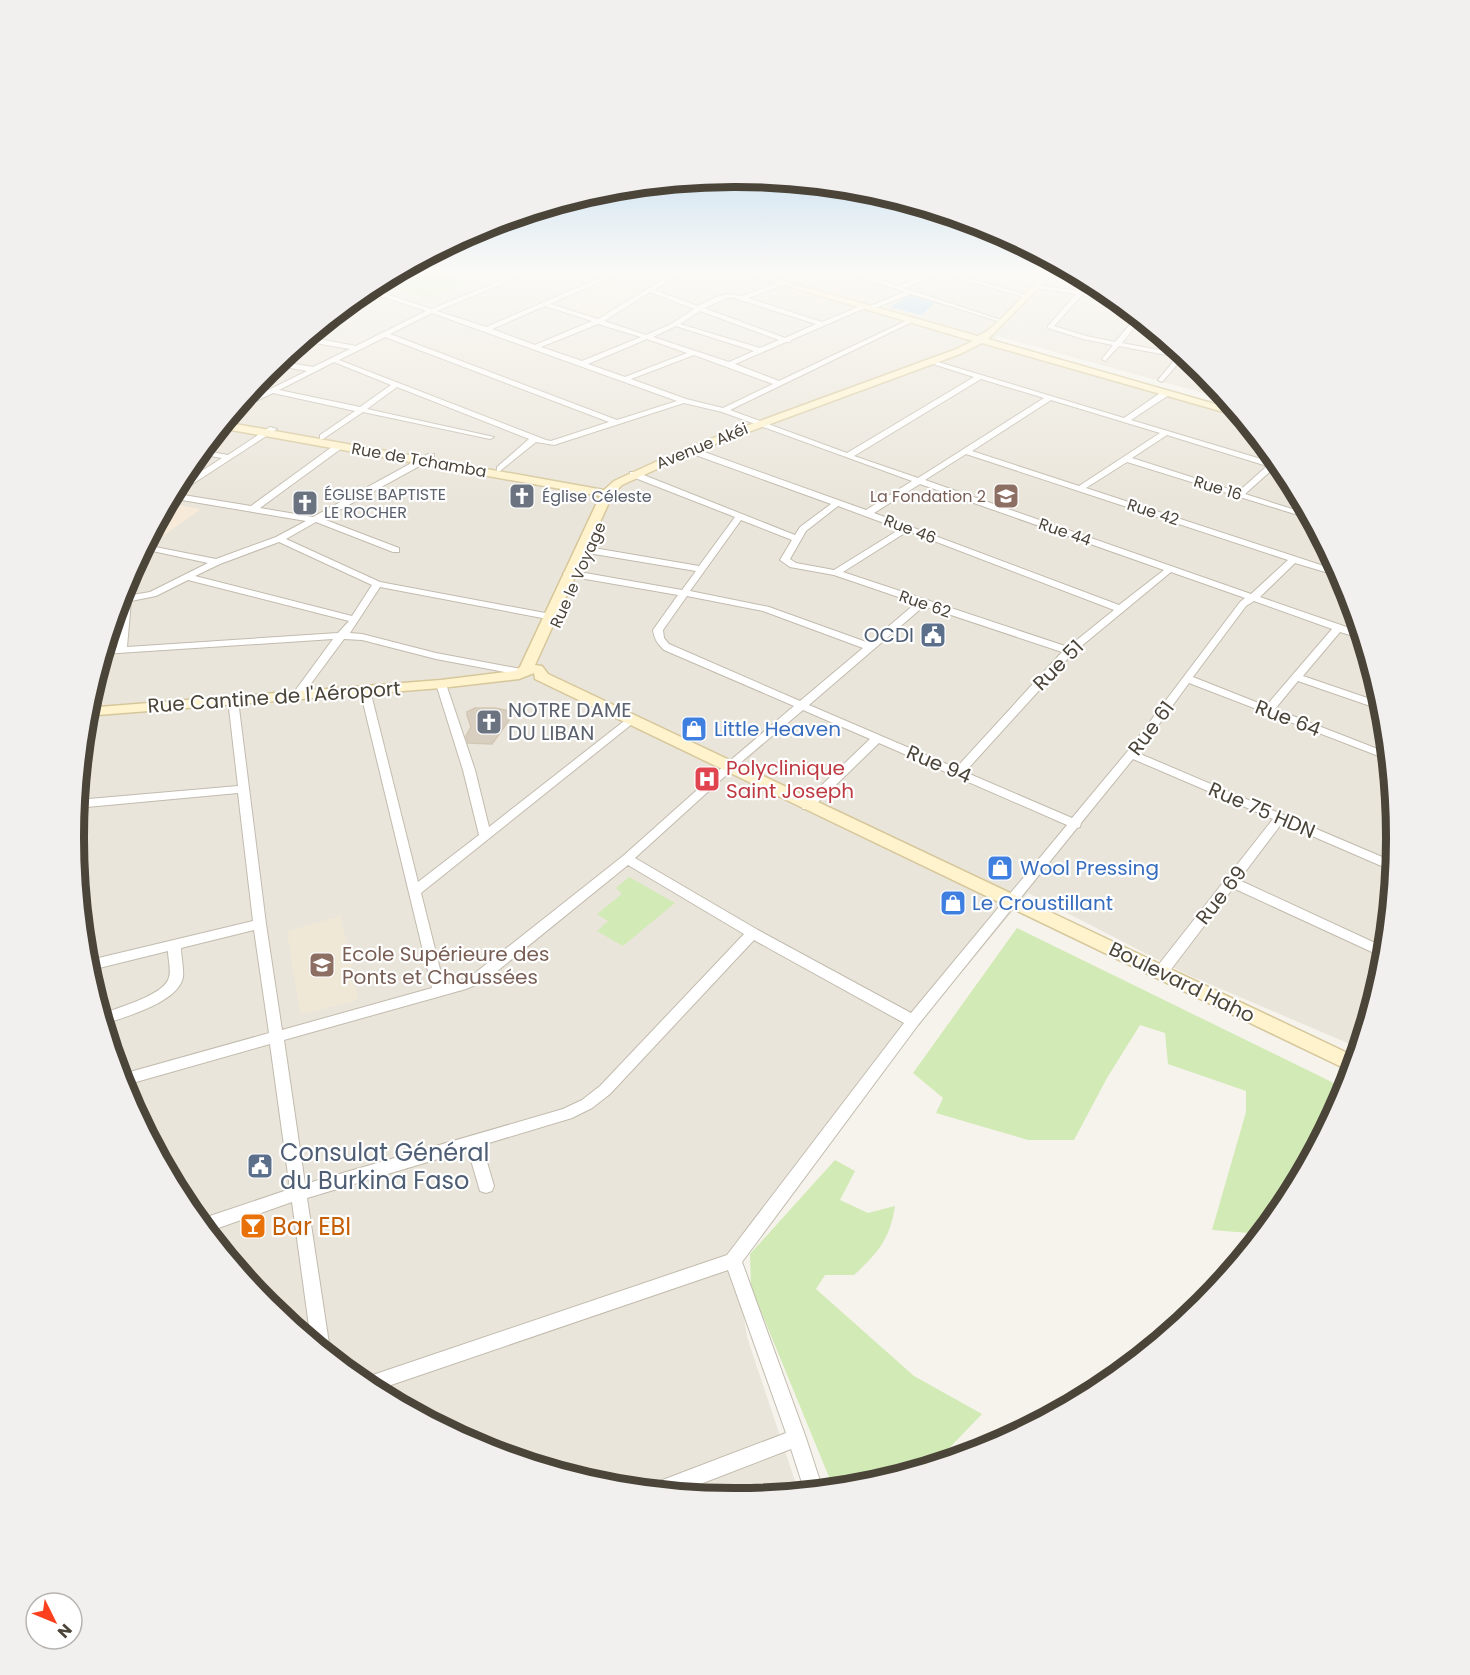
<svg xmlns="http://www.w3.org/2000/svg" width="1470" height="1675" viewBox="0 0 1470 1675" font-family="Poppins,sans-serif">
  <rect width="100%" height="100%" fill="#f6f3ec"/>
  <path fill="#eae5da" d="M401,270H1069L1103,288L1203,370L1228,400L997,336L995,347L1241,417L1285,470L1346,585L1384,709L1396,838L1384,967L1359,1048L1186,974L1028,893L733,1245L747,1337L799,1493L735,1499L606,1486L482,1449L367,1387L267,1305L185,1205L124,1090L86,966L74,837L86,708L124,584L185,470L267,370L368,287Z"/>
  <path fill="#f7ead8" d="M168,503L201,509L153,543L147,542Z"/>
  <path fill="#efe8d6" d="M608,279L643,292L598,318L556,305Z
    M341,916L358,1000L303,1014L300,1013L287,931Z"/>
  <path fill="#d2eab5" d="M410,270H429L470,282L426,298L378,283Z
    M629,877L675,903L623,946L597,931L608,921L597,914L622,894L616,888Z
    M1017,928L1346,1089L1285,1205L1261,1234L1212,1230L1246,1112V1091L1168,1064L1165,1033L1140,1025L1107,1078L1074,1140H1028L936,1113L943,1098L913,1073Z
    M835,1160L855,1171L840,1200L868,1213L895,1206C890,1239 878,1253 854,1275H825L816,1289L914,1376L982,1414L932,1466L864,1486L834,1489L751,1287L750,1254Z"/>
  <path fill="#a9d4f2" d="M910,295L935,303L922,315L890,307Z"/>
  <path fill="#d8cfc1" stroke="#d3c7b4" stroke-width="1.5" d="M475,708H495L515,712L492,744L468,743L466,736L471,727L467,715V712Z"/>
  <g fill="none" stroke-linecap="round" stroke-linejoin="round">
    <g stroke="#c2bbae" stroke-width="2">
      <path id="street" d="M528,270H536L437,311L486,327L619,270H626L550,304L598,319L667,277L651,270H659L671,274L678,270H685L654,290L698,306L716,297L727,294L742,296L782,282L784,285L748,298L822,322L861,306H865V308L791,340L790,342H786L735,364L779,381L910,319H914V321L730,410L847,453L974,377L936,365L934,364L938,362L1124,418L1163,391H1169V395L1131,420L1271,462L1276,459L1285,470L1274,468L1245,494L1308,514L1311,519L1127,462L1086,488L1339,571L1342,577L1295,563L1260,597L1361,632L1363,639L1340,632L1303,676L1382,703L1384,709H1379L1298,681L1275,709L1388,753L1389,760L1189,683L1138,753L1394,862L1393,871L1282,823L1239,880L1386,948L1385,958L1233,888L1166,976H1156L1154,972L1156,968L1273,819L1133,759L1081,823L1080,827L1077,828L918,1025L742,1262L806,1438L823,1490L805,1492L791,1449L677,1493L650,1491L652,1484L786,1433L728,1270L391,1385L390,1400L367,1387L358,1380L727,1255L904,1023L754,940L610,1094L592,1108L572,1118L482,1145L494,1186L492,1191L486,1193L480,1191L468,1150L307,1198L330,1350L328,1355L311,1341L292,1202L207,1232L198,1220L290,1189L270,1044L122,1086L119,1075L269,1033L254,930L181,948C181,957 184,968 183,977C179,1002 125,1017 104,1024L101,1014C117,1008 161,996 168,980C172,972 168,959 168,951L87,971L86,961L253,921L238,793L76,808L77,800L238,786L228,700L229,698H237L238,700L266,924L282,1030L432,988L360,690L361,688H369L370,690L418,882L479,835L463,770L436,684L437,682H445L446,684L475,770L489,827L628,718L632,717L637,720L421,893L444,985L462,980L475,973L623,856L725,765L794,706L664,650C658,644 654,639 653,630L678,595L568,576L563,573L568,570L682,590L696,571L588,553L584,550L588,547L699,566L735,517L630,476V472H636L795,535L800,527L831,504L687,452V448H693L866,510L912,481L722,412L684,403L554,445L536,442L500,471H497V467L529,439L397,387L367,409L494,437L490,439L363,412L323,439H320V435L355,411L273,393L233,412L238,405L307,371L273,365L277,361L313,367L350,349L303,341L307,337L356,346L426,311L375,294L341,312H337L348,304L369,292L364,290L368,288L431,309ZM650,292L694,309L671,324L646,335L604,321ZM727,298H734L816,324L785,338L704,308ZM545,306L592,321L535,345L492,329ZM700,311L779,340L760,348L680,324ZM432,313L677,401L617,420L390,334ZM598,324L641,337L582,361L541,347ZM676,326L754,351L729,362L653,337ZM385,337L609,422L551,441L546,440L339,360ZM647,339L687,353L625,377L588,364ZM694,355L773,384L723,408L686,399L631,379ZM334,362L391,385L360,407L279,390ZM981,379L1044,398L918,478L854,456ZM1051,400L1160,433L1079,486L972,451ZM1167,435L1267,466L1238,492L1132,458ZM966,454L1288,560L1251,594L925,480ZM920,484L1164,570L1119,605L874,513ZM838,506L900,529L834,570L796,563L790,559L806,531ZM741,520L792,540L780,560L790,567L834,575L916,603L869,643L769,607L690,591ZM908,531L1114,610L1068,647L843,572ZM1171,572L1245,598L1240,602L1127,752L1072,818L965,772L1073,653ZM687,596L763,611L863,648L800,701L669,644L664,638L663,630ZM1254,601L1332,629L1266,706L1193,677L1246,606ZM924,606L1062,652L956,768L809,705ZM803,710L870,739L803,803L801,806L803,809H811L879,743L1067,825L911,1013L758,930L635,858L733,769ZM628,865L744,934L600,1086L582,1100L563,1109L305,1184L284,1040L466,989L485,981Z
        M841,270H849L898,286L936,272L932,270H940L1029,296L1024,297L942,274L904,288L1004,321V323L911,294L872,309L869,307L870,306L905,292Z
        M1089,280L1093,282L1085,292L1114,297L1118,301L1082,295L1054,326L1086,336L1115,342L1137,316L1141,319L1122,343L1180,354L1181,352L1189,359L1183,358L1162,382L1158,380L1177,357L1119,346L1105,361L1102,359L1113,345L1083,339L1048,328V326L1076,294L1036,288L1034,285L1079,291Z
        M270,427L277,429L177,494L251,506L336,444H342V448L260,508L313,517L428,454H434V458L323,519L399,548V552H393L316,522L286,539L380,582L561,616L563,618L558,621L380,587L350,633L362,634L436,653L521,669L526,672L525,674L521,675L436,659L362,640L344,639L301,697L297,698L292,695L333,639L103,654L105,648L117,647L120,597L150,592L208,563L143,549L145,545L216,559L276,537L306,521L170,498L175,488L222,458L198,454L201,450L228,455ZM279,542L372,585L352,616L195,576L220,564ZM188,580L349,621L338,633L127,647L131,601L156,596Z"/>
    </g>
    <g stroke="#d6c79b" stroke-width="3">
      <path id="secondary" d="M733,270H745L977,336C991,334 1035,282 1048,270H1056L988,339L1236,410L1241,417L982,343L960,354L694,452L622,485L615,492L621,495L619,497L611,498L535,665L542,666L548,674L1356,1057L1352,1072L535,679L534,673L519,679L441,688L85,716L86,708L441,680L515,671L520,667L600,496L220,428L224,422L604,490L614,481L686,448L954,350L973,341Z"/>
    </g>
    <use href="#street" fill="#fff" fill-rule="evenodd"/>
    <use href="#secondary" fill="#fff3cd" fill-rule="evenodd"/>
  </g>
  <linearGradient id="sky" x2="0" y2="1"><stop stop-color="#8fc1ec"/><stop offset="0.54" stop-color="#fbfaf6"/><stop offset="1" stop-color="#fbfaf6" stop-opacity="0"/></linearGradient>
  <rect width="1470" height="504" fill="url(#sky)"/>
  <defs>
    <g id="church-square" transform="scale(1.35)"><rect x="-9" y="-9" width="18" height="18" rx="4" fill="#6b7280" stroke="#fff"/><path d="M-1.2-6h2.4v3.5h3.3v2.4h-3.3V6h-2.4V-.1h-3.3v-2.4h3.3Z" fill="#fff"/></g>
    <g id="school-square" transform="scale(1.35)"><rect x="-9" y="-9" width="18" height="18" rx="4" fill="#8d6e63" stroke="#fff"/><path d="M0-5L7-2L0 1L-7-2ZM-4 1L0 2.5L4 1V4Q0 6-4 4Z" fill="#fff"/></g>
    <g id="civic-square" transform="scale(1.35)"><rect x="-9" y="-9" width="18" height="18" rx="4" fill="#5c6f8a" stroke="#fff"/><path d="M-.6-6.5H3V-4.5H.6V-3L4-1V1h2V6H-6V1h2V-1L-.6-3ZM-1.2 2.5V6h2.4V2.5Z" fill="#fff"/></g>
    <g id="shop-square" transform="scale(1.35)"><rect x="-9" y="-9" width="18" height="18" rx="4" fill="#3f7fe0" stroke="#fff"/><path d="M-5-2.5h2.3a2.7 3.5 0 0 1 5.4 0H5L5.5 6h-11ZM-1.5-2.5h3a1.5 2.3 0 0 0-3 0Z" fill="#fff"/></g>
    <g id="hospital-square" transform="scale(1.35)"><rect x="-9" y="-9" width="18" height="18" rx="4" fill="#e0444e" stroke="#fff"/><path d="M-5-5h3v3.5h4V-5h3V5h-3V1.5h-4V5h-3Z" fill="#fff"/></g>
    <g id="university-square" transform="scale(1.35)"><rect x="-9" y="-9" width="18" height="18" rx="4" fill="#8d6e63" stroke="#fff"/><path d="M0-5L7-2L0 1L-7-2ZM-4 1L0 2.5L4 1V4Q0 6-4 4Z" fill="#fff"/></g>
    <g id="bar-square" transform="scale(1.35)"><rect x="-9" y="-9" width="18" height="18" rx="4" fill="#e8710a" stroke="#fff"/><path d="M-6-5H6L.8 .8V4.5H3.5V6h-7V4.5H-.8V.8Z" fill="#fff"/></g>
  </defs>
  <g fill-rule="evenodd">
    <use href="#church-square" x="522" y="496"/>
    <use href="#school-square" x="1006" y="496"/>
    <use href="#church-square" x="305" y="503"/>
    <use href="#civic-square" x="933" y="635"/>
    <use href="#church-square" x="489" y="722"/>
    <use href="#shop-square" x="694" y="729"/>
    <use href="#hospital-square" x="707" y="779"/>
    <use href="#shop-square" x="1000" y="868"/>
    <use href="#shop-square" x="953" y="903"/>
    <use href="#university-square" x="322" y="965"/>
    <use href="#civic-square" x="260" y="1166"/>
    <use href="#bar-square" x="253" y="1226"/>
  </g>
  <g text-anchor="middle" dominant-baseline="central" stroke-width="4.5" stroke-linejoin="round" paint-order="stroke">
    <g font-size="16" fill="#4b4439" stroke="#fff">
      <text transform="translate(702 446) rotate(-22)">Avenue Akéi</text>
      <text transform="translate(419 460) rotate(10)">Rue de Tchamba</text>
      <text transform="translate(1218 488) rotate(17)">Rue 16</text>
      <text transform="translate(1153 512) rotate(18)">Rue 42</text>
      <text transform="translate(910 529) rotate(21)">Rue 46</text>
      <text transform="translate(1065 532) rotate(19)">Rue 44</text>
      <text transform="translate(578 575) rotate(-66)">Rue le Voyage</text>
      <text transform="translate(925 604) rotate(19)">Rue 62</text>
    </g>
    <g font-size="16" fill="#5b616d" stroke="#fff" text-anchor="start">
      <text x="324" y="494">ÉGLISE BAPTISTE<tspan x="324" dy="18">LE ROCHER</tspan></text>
      <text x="542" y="496">Église Céleste</text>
    </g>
    <g font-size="16" fill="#785e54" stroke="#fff" text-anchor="end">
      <text x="986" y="496">La Fondation 2</text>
    </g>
    <g font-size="20" fill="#4e5e75" stroke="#fff" text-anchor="end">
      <text x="914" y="635">OCDI</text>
    </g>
    <g font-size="20" fill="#4b4439" stroke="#fff">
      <text transform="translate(1058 665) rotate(-45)">Rue 51</text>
      <text transform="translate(274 697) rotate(-4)">Rue Cantine de l'Aéroport</text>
      <text transform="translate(1288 718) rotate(21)">Rue 64</text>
      <text transform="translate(1151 728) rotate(-53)">Rue 61</text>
      <text transform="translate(939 764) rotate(23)">Rue 94</text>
      <text transform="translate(1262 810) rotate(23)">Rue 75 HDN</text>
      <text transform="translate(1221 895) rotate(-52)">Rue 69</text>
      <text transform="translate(1182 982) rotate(26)">Boulevard Haho</text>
    </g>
    <g font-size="20" fill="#5b616d" stroke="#fff" text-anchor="start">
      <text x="508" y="710">NOTRE DAME<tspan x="508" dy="23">DU LIBAN</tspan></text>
    </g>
    <g font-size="20" fill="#366cbe" stroke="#fff" text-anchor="start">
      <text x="714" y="729">Little Heaven</text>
      <text x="1020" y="868">Wool Pressing</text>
      <text x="972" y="903">Le Croustillant</text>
    </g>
    <g font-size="20" fill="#be3a42" stroke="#fff" text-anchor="start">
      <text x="726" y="768">Polyclinique<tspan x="726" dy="23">Saint Joseph</tspan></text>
    </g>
    <g font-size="20" fill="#785e54" stroke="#fff" text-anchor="start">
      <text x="342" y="954">Ecole Supérieure des<tspan x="342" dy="23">Ponts et Chaussées</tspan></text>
    </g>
    <g font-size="24" fill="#4e5e75" stroke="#fff" text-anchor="start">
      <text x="280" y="1152">Consulat Général<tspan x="280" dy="28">du Burkina Faso</tspan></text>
    </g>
    <g font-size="24" fill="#c56008" stroke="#fff" text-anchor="start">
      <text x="272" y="1226">Bar EBI</text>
    </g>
  </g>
  <path d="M0 0H1470V1675H0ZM734 187H736A650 650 0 0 1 1386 837V838A650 650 0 0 1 736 1488H734A650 650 0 0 1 84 838V837A650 650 0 0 1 734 187Z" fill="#f1f0ef" fill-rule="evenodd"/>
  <path fill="none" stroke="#4b4439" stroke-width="8" d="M734 187H736A650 650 0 0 1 1386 837V838A650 650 0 0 1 736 1488H734A650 650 0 0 1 84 838V837A650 650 0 0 1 734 187Z"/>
  <g transform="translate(54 1621) rotate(133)"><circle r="28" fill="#ffffff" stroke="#b7b4b0" stroke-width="1.5"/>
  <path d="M0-4.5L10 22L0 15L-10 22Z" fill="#fc3f1d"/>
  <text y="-9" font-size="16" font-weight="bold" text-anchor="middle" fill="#4b4439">N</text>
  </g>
</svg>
